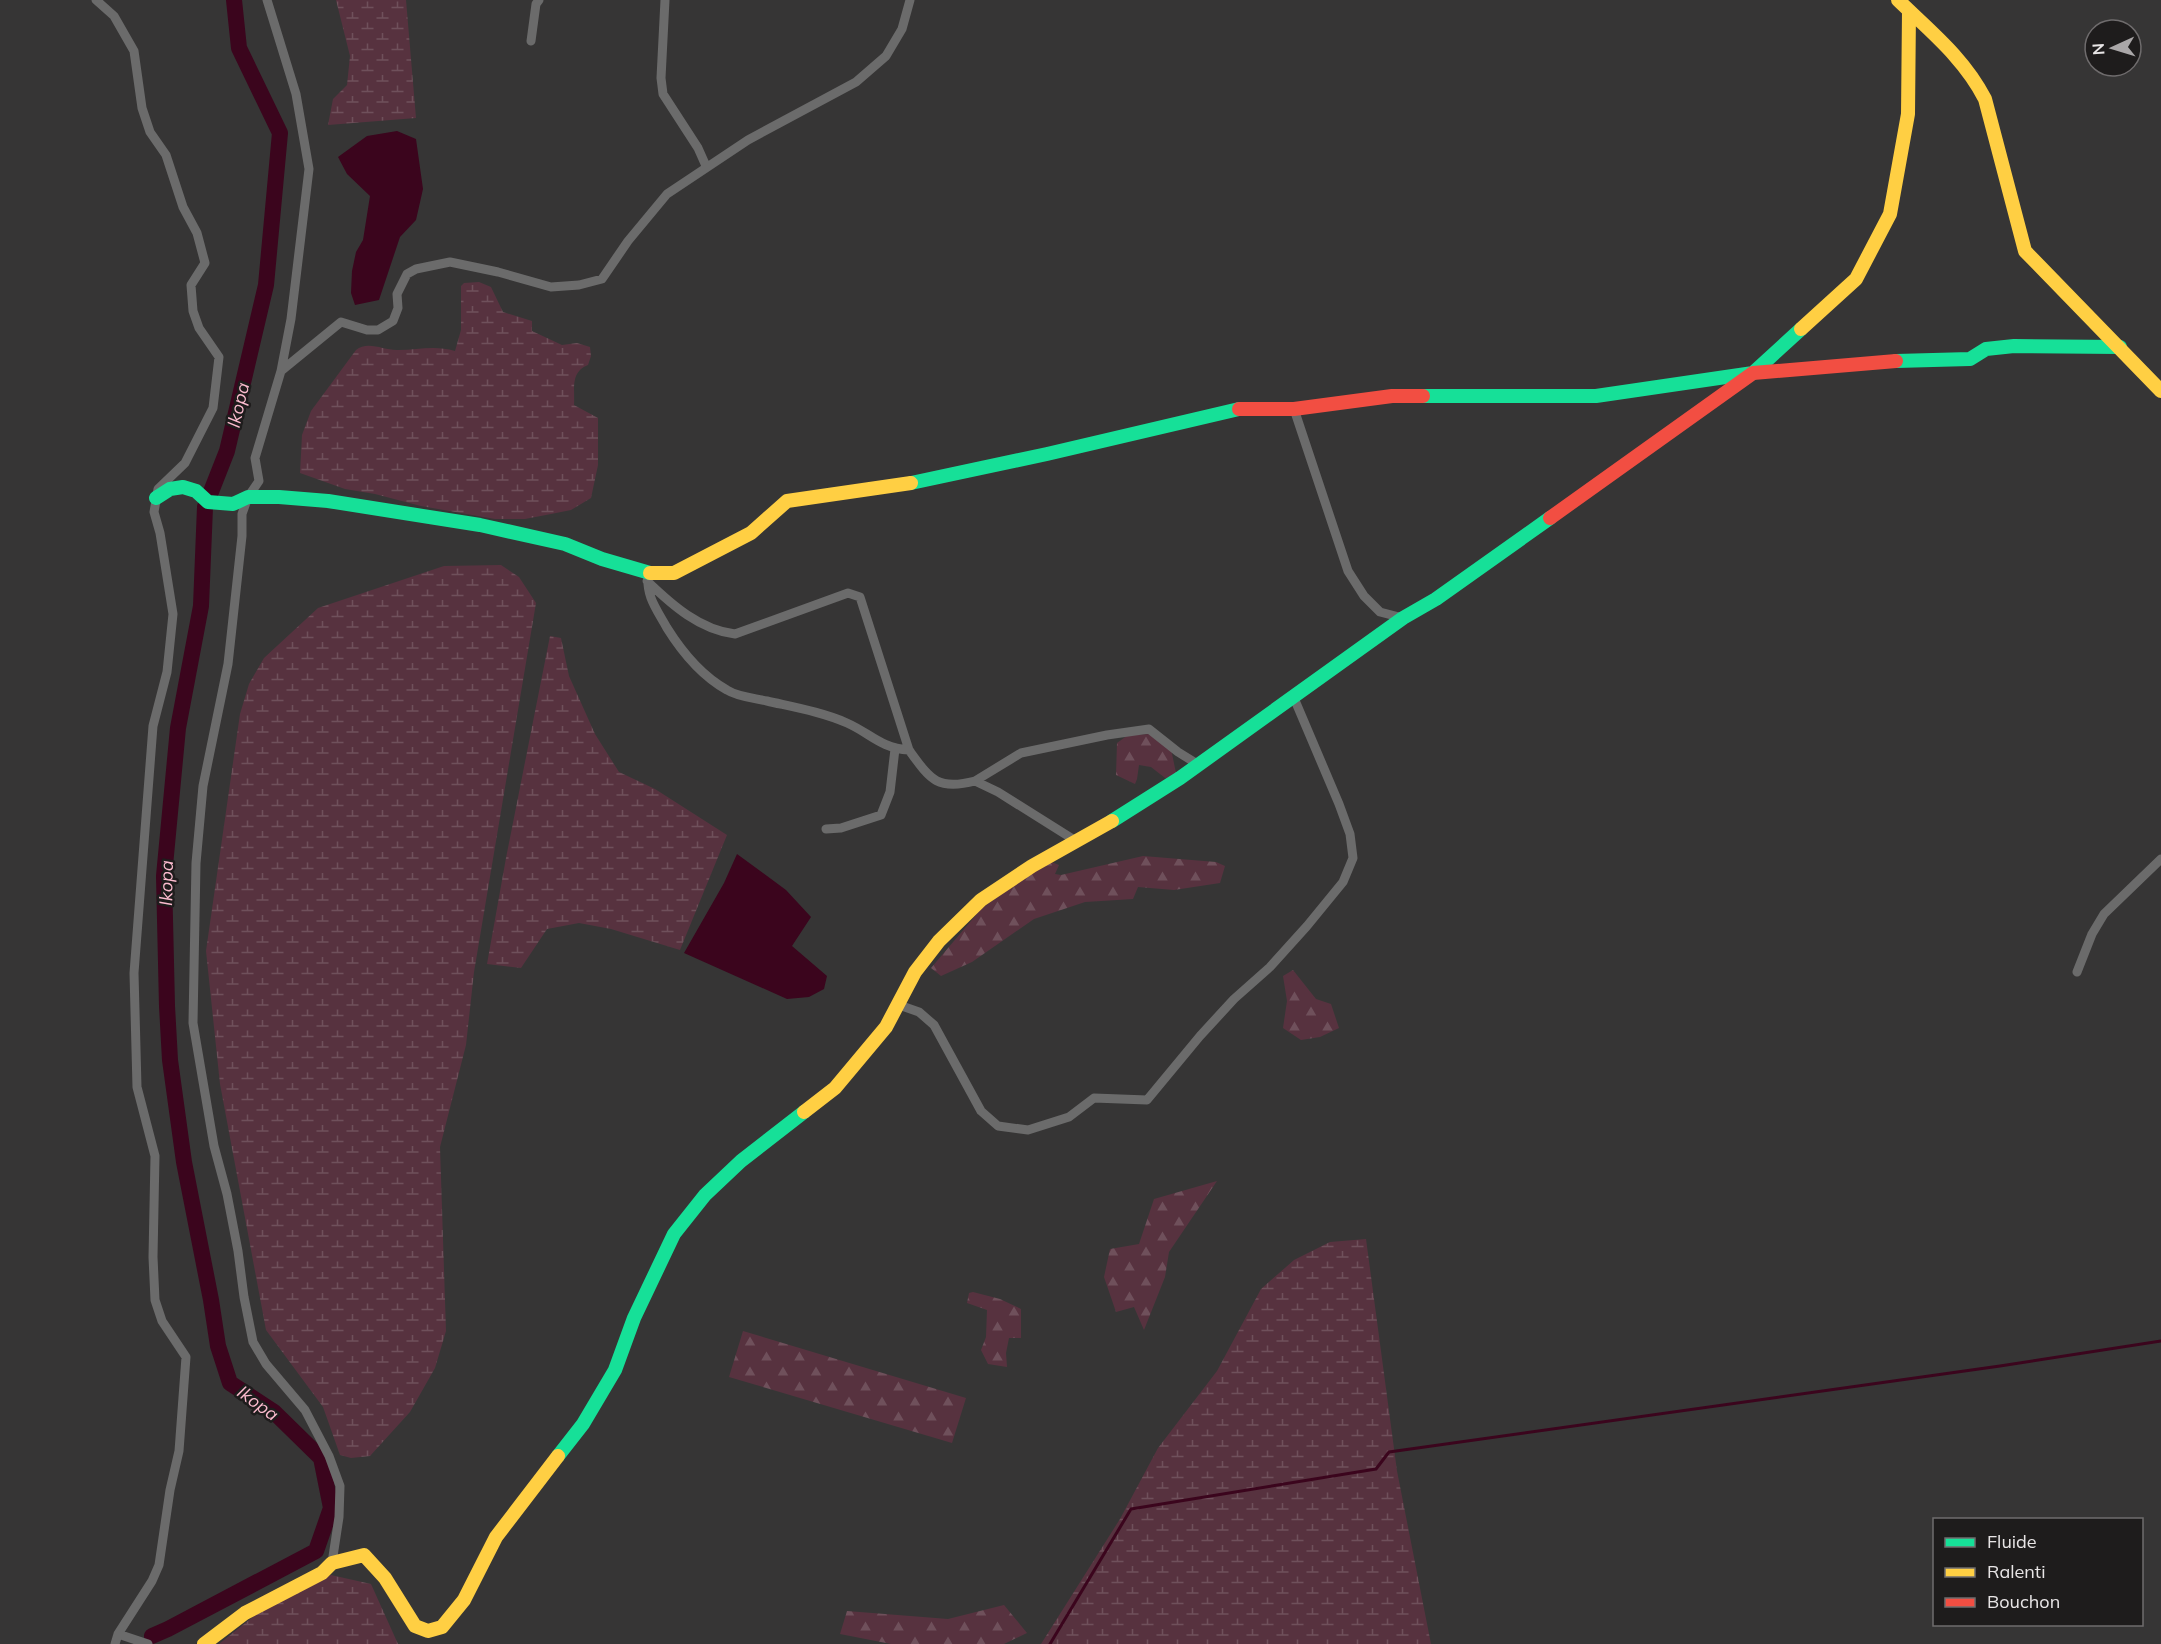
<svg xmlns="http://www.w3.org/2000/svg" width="2161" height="1644" viewBox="0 0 2161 1644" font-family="Mulish,sans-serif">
  <defs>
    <pattern id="forest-firs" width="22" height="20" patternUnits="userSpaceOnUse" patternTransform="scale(1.5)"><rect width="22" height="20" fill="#57323f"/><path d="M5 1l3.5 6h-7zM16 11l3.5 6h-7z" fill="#6f505b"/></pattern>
    <pattern id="wetland-marsh" width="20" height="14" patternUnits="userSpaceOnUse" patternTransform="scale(1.5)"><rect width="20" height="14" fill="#57323f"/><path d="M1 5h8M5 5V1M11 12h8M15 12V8" fill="none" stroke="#6f505b"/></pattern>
  </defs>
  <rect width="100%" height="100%" fill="#363535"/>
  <path fill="url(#forest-firs)" d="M1151,734L1171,749L1176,773L1169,781L1151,767L1139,765L1137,779L1135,784L1116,775L1117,743L1128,735Z
    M1143,856L1216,862L1225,866L1220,883L1174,890L1138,887L1133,899L1085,902L1034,919L972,962L941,976L931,968L982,908L1049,861L1059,865L1055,874L1061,875Z
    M1293,970L1316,999L1331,1004L1339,1028L1320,1037L1301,1040L1283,1028L1287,1001L1283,976Z
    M1217,1181L1169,1252L1165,1277L1144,1330L1134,1307L1116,1312L1104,1277L1110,1249L1139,1244L1154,1199Z
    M973,1292L1000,1299L1021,1309V1338H1009L1006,1353L1007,1367L988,1364L981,1350L986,1337L987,1310L967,1303L969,1293Z
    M743,1331L966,1398L952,1443L729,1377Z
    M1004,1605L1027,1633L1004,1644H891L840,1634L847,1611L948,1619Z"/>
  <path fill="url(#wetland-marsh)" d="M336,0H406L416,118L328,125L333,99L347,85L350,56Z
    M479,282L491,287L503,312L532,321V331L562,345L577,343L590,347L591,356L588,365C570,372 575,389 574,405L598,418V465L591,498L571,510L551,514L525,519H495L421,506L375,494L345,489L300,473L302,435L311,411L356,350C368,340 385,351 398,350C419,350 434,345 455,351L461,330V286L464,283Z
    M501,565L519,577L536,603L474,972L466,1045L440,1147L446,1331L435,1368L410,1412L370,1456L351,1458L340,1455L323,1407L266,1330L220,1084L206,951L240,714L249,684L264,658L318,608L444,566Z
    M550,636L561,638L569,676L595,734L619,772L655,789L727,835L680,950L611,929L579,923L547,929L521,968L487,964L506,858Z
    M1366,1239L1397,1471L1431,1644H1041L1120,1519L1158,1448L1217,1371L1261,1289L1294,1260L1330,1242Z
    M331,1575L371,1584L398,1644H219L259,1612Z"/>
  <path fill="#3b051d" d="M397,131L416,139L423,189L416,220L400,237L379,300L355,305L351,293L352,271L356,252L363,240L370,196L347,174L338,157L367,136Z
    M737,854L786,890L811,917L792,946L827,976L824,989L809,997L787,999L684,953L724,883Z"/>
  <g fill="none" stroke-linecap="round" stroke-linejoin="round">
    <path stroke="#3b051d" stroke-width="3" d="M1050,1644L1131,1509L1376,1469L1389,1452L2000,1366L2161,1341"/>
    <path stroke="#3b051d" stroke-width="16" d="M152,1636L168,1629L316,1551L331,1508L321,1458L274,1412L230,1383L218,1346L211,1300L184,1162L170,1060L167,1006L164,876L178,728L201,606L205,507L227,451L266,285L280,133L239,48L234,0"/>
    <path stroke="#6b6b6b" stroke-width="9" d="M96,0L114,16L134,51L142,108L150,132L166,155L183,207L197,233L205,263L191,285L193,311L199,328L219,357L213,408L185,463L158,489L154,512L160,533L173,614L167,672L153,726L134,973L137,1087L155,1156L153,1257L155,1300L162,1321L186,1357L179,1451L170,1490L159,1565L152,1581L118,1634L115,1644
      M267,0L296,94L309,169L291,319L281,371L255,458L259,481L248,497L242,514V536L228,664L203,786L196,863L193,1023L214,1146L227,1194L238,1251L244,1297L253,1342L266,1364L305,1410L329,1456L340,1486L339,1517L332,1563
      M665,0L661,78L663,94L698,148L706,166
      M531,41L536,4L539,0
      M281,371L341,322L367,330H378L393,321L398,308L397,294L407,274L416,269L450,262L498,272L551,287L579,285L602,279L628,241L667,194L748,140L856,82L886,56L902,29L910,0
      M1294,409L1348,571L1364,596L1380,612L1403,618
      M648,573C646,597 656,608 667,628C682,652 702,676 727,690C738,697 754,698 767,701C793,707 822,712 847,723C870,733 880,748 909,750C930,779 937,791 975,781L998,792L1076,841
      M647,581C672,605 700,630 735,634L848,593L860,597L909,750
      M975,781L1021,753L1107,735L1149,729L1178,752L1199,765
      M826,829L841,828L881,815L890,792L895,749
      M2077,972L2092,934L2104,914L2161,859
      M899,1005L919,1012L934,1025L981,1111L998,1126L1028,1130L1069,1117L1094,1098L1147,1100L1200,1036L1234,999L1270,967L1307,926L1343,882L1353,858L1350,834L1339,804L1294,698
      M118,1634L148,1644"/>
    <path stroke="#16e098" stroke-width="14" d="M1896,361L1970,359L1986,349L2014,346L2120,347
      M1423,396H1596L1753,373L1801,329
      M911,483L1047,454L1239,409
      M156,498L170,489L183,487L196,491L208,502L233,504L248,497H279L328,501L480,525L565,544L602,559L650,573
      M1112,821L1180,778L1403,618L1436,599L1550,518
      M558,1456L583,1424L615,1370L634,1318L674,1234L705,1195L741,1161L804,1112"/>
    <path stroke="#ffcf43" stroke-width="14" d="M1898,0C1930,31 1964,58 1985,99L2025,251L2161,391
      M1801,329L1856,279L1890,214L1908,114L1909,11
      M650,573H674L751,533L787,501L911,483
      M804,1112L835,1088L886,1027L915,972L939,941L981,900L1032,866L1112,821
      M204,1644L245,1613L322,1573L332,1563L364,1555L385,1578L415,1626L428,1631L442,1627L464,1600L496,1537L558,1456"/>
    <path stroke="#f24e42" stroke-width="14" d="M1239,409H1294L1392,396H1423
      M1550,518L1753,373L1896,361"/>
  </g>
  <g text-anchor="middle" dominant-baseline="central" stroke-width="5" stroke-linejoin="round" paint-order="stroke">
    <g font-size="18" font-style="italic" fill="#fbbbce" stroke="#1e1c1c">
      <text transform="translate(238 405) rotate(-77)">Ikopa</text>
      <text transform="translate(166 883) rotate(-89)">Ikopa</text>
      <text transform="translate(258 1403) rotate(36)">Ikopa</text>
    </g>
  </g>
  <rect x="1933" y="1518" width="210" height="108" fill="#1e1c1c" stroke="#6f6c6d" stroke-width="1.5"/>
  <rect x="1945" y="1538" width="30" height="9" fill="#16e098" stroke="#6f6c6d" stroke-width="1.5"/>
  <text x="1987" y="1548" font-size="18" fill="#e8e5e6">Fluide</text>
  <rect x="1945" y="1568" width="30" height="9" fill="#ffcf43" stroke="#6f6c6d" stroke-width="1.5"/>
  <text x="1987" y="1578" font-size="18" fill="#e8e5e6">Ralenti</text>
  <rect x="1945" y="1598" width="30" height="9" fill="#f24e42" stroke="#6f6c6d" stroke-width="1.5"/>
  <text x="1987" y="1608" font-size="18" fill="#e8e5e6">Bouchon</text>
  <g transform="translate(2113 48) rotate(266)"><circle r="28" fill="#1e1c1c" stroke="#6f6c6d" stroke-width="1.5"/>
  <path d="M0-4.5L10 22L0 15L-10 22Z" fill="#aaa7a8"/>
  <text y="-9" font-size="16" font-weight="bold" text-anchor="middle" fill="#e8e5e6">N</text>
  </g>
</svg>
